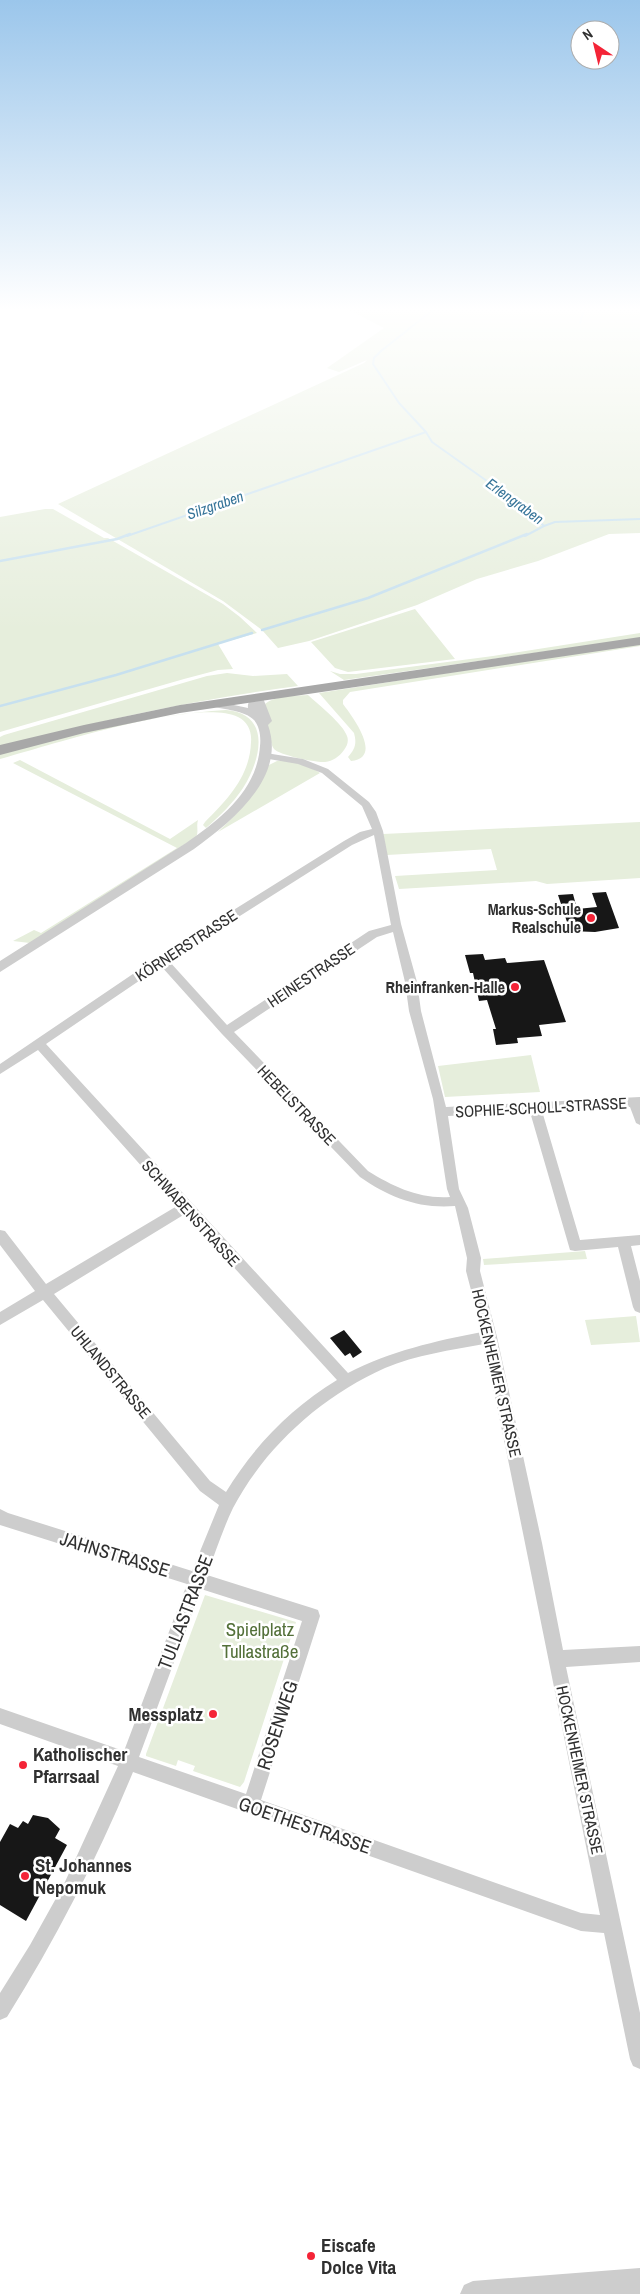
<svg xmlns="http://www.w3.org/2000/svg" width="640" height="2294" viewBox="0 0 640 2294" font-family="'Archivo Narrow',sans-serif">
  <rect width="100%" height="100%" fill="#fff"/>
  <path fill="#e6eedc" d="M349,310H640V533L609,534L538,561L477,579L417,605L309,641L278,648L262,630L223,601L58,504L364,363L367,360L339,372L327,368L384,328Z
    M45,509H53L104,538H108L223,604L240,617L257,633L218,644L233,669L218,670L184,679L0,732V517Z
    M415,609L455,659L348,672L335,668L311,642Z
    M640,633V638L344,680L330,671L340,674H356L493,656Z
    M640,643V646L350,692L343,700V704C352,716 384,758 351,761L348,757C355,749 357,744 354,733L319,693Z
    M227,673L253,676L287,674L298,686C198,699 98,721 0,747V737L4,735L207,676Z
    M308,695C319,705 343,724 347,736C349,741 347,746 344,750C339,757 333,761 325,762C317,763 279,755 274,749C268,740 267,715 265,704C276,695 295,696 308,695Z
    M226,710C272,714 261,760 243,788C233,803 220,816 206,828L203,825L205,822C228,799 250,776 251,742C252,732 248,722 238,717C196,697 48,746 0,759V753C75,734 149,715 226,710Z
    M20,760L170,839L198,820C196,826 199,832 196,837L30,943L13,941L34,930L41,933L177,848L13,763Z
    M277,761C291,760 308,765 320,773L218,832L237,813L269,765Z
    M640,822V878L547,884L536,881L399,889L395,876L497,870L491,849L387,855L383,834Z
    M531,1055L540,1092L445,1097L438,1066Z
    M585,1251L587,1259L484,1265L483,1259Z
    M636,1316L640,1342L591,1345L585,1320Z
    M205,1595L296,1622L244,1782L240,1787L193,1771L195,1766L178,1760L176,1766L146,1756V1754Z"/>
  <g fill="none" stroke-linecap="round" stroke-linejoin="round">
    <path stroke="#c7e0ef" stroke-width="2" d="M433,310L381,351L374,358L373,364L399,403L426,432L432,442L525,508L544,526L555,522L640,519
      M580,323L584,310
      M127,536L426,432
      M525,536L544,526"/>
    <path stroke="#c7e0ef" stroke-width="2.5" d="M0,561L117,539L130,534
      M262,630L368,598L527,534
      M0,706L116,675L252,633"/>
  </g>
  <path fill="#171717" d="M606,892L619,928L595,932L570,931L558,895L573,894L577,909L597,907L592,893Z
    M483,954L485,960L505,958L507,963L544,960L566,1022L539,1025L542,1036L517,1038L518,1043L496,1045L493,1029H496L487,1000L479,1001L473,973H470L465,955Z
    M344,1330L362,1352L353,1358L350,1353L345,1356L330,1338Z
    M33,1815L48,1818L60,1829L55,1838L67,1845L26,1921L0,1905V1842L10,1824L18,1828L23,1821L28,1824Z"/>
  <g fill="none" stroke-linecap="round" stroke-linejoin="round">
    <path fill="#cdcdcd" fill-rule="evenodd" d="M266,753L303,759L328,769L369,802L376,812L383,831L401,924L417,982L421,1011L446,1107L640,1097V1125L636,1123L630,1107L542,1111L580,1240L640,1235V1245L631,1246L640,1281V1313L635,1311L633,1307L618,1247L575,1251L570,1250L530,1112L448,1116L459,1189L468,1208L481,1258L480,1271L497,1337L542,1543L563,1650L640,1646V1662L566,1667L640,2013V2069L633,2066L630,2059L604,1933L581,1931L133,1772C98,1857 56,1939 7,2017L0,2020V1993L30,1945L64,1884L118,1766L0,1724V1708L124,1751L187,1584L0,1525V1509L8,1513L192,1571L219,1505L200,1491L43,1300L0,1325V1312L35,1291L0,1245V1230L5,1231L46,1284L177,1206L38,1050L0,1074V1064L158,957L344,841L360,832L372,829L362,806L322,773L298,764L263,758L261,756ZM374,835L391,925L369,931L227,1025L169,961L352,845ZM393,932L405,982L409,1011L433,1099L447,1189L450,1197C419,1199 394,1187 368,1171L234,1032L377,937ZM161,966L222,1034L360,1177C389,1197 418,1209 455,1206L467,1258L466,1271L482,1332C435,1341 391,1351 348,1373L46,1044ZM185,1214L337,1380C291,1408 254,1446 226,1492L210,1481L54,1294ZM484,1344C524,1534 561,1724 600,1915L581,1913L261,1800L320,1616L318,1610L312,1608L207,1575C215,1553 223,1529 233,1508C265,1447 322,1396 385,1368C416,1355 451,1350 484,1344ZM201,1589L302,1621L246,1794L139,1757Z"/>
    <path fill="#cdcdcd" fill-rule="evenodd" d="M258,695L263,698L272,721L268,725C287,778 231,822 194,849L0,972V961L186,843C220,819 257,791 260,746C261,738 260,727 254,720C244,710 225,710 211,706L210,704L215,701L248,708C247,702 252,696 258,695Z
      M640,2268V2294H460L464,2285L473,2281Z"/>
    <path fill="#a8a8a8" fill-rule="evenodd" d="M640,637V645L180,713L84,733L0,755V745L84,725L180,705Z"/>
  </g>
  <linearGradient id="sky" x2="0" y2="1"><stop stop-color="#9bc6eb"/><stop offset="0.49" stop-color="#fff"/><stop offset="1" stop-color="#fff" stop-opacity="0"/></linearGradient>
  <rect width="640" height="631" fill="url(#sky)"/>
  <g fill="#f42437" stroke="#fff" stroke-width="2">
    <circle cx="591" cy="918" r="5"/>
    <circle cx="515" cy="987" r="5"/>
    <circle cx="213" cy="1714" r="5"/>
    <circle cx="23" cy="1765" r="5"/>
    <circle cx="25" cy="1876" r="5"/>
    <circle cx="311" cy="2256" r="5"/>
  </g>
  <g text-anchor="middle" dominant-baseline="central" stroke-width="5" stroke-linejoin="round" paint-order="stroke">
    <g font-size="15" font-style="italic" fill="#367499" stroke="#fff">
      <text transform="translate(515 501) rotate(36)">Erlengraben</text>
      <text transform="translate(215 505) rotate(-19)">Silzgraben</text>
    </g>
    <g font-size="16" font-weight="bold" fill="#303030" stroke="#fff" text-anchor="end">
      <text x="581" y="909">Markus-Schule<tspan x="581" dy="18">Realschule</tspan></text>
      <text x="505" y="987">Rheinfranken-Halle</text>
    </g>
    <g font-size="16" fill="#303030" stroke="#fff">
      <text transform="translate(186 945) rotate(-33)">KÖRNERSTRASSE</text>
      <text transform="translate(311 975) rotate(-34)">HEINESTRASSE</text>
      <text transform="translate(297 1105) rotate(46)">HEBELSTRASSE</text>
      <text transform="translate(541 1107) rotate(-3)">SOPHIE-SCHOLL-STRASSE</text>
      <text transform="translate(191 1213) rotate(48)">SCHWABENSTRASSE</text>
      <text transform="translate(111 1372) rotate(50)">UHLANDSTRASSE</text>
      <text transform="translate(497 1373) rotate(77)">HOCKENHEIMER STRASSE</text>
      <text transform="translate(580 1770) rotate(78)">HOCKENHEIMER STRASSE</text>
    </g>
    <g font-size="19" fill="#303030" stroke="#fff">
      <text transform="translate(115 1554) rotate(17)">JAHNSTRASSE</text>
      <text transform="translate(185 1612) rotate(-69)">TULLASTRASSE</text>
      <text transform="translate(277 1725) rotate(-72)">ROSENWEG</text>
      <text transform="translate(305 1825) rotate(19)">GOETHESTRASSE</text>
    </g>
    <g font-size="19" fill="#537039" stroke="#fff">
      <text x="260" y="1629">Spielplatz<tspan x="260" dy="22">Tullastraße</tspan></text>
    </g>
    <g font-size="19" font-weight="bold" fill="#303030" stroke="#fff" text-anchor="start">
      <text x="203" y="1714" text-anchor="end">Messplatz</text>
      <text x="33" y="1754">Katholischer<tspan x="33" dy="22">Pfarrsaal</tspan></text>
      <text x="35" y="1865">St. Johannes<tspan x="35" dy="22">Nepomuk</tspan></text>
      <text x="321" y="2245">Eiscafe<tspan x="321" dy="22">Dolce Vita</tspan></text>
    </g>
  </g>
  <g transform="translate(595 45) rotate(325)"><circle r="24" fill="#ffffff" stroke="#acacac"/>
  <path d="M0-4L9 19L0 12L-9 19Z" fill="#f42437"/>
  <text y="-8" font-size="14" font-weight="bold" text-anchor="middle" fill="#303030">N</text>
  </g>
</svg>
